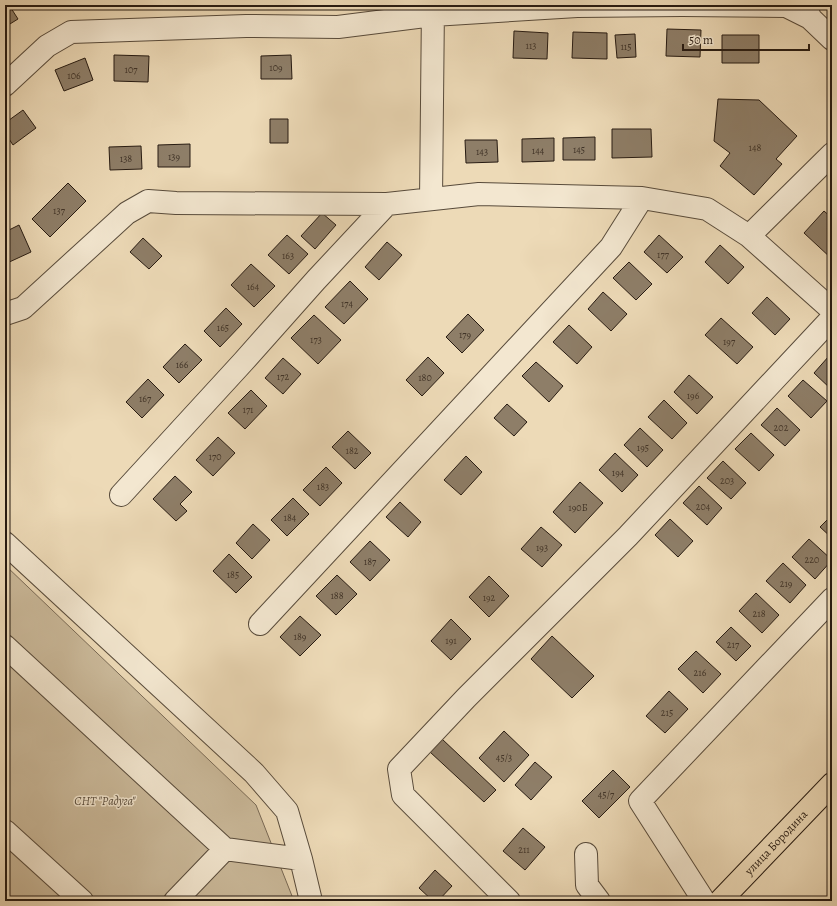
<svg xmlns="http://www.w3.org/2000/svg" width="837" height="906" viewBox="0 0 837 906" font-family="Alegreya,serif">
  <rect width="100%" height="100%" fill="#eddab7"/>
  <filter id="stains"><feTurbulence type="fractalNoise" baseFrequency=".005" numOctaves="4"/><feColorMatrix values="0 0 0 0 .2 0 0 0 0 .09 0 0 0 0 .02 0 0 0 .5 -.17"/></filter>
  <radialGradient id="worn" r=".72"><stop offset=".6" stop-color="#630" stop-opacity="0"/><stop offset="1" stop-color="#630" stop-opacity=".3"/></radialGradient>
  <path fill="#cbba9b" stroke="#796a56" d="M5,565L256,805L294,901H5Z"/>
  <path fill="#8e7e68" stroke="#271b12" d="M5,5H9L18,19L5,27Z
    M667,29L701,30L700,57L666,56Z
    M514,31L548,33L547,59L513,58Z
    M573,32L607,33V59L572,58Z
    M635,34L636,57L617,58L615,35Z
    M722,35H759V63H722Z
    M114,55L149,56L148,82L114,81Z
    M291,55L292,79H261V56Z
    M85,58L93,80L64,91L55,70Z
    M718,99L759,100L797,136L776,159L782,164L754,195L720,166L730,153L714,141Z
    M23,110L36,128L13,145L5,133V123Z
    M270,119H288V143H270Z
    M612,129H651L652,157L612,158Z
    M595,137V160H563V138Z
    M554,138V161L522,162V139Z
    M465,140H497L498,162L466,163Z
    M190,144V167H158V145Z
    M141,146L142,169L110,170L109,147Z
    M68,183L86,201L50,237L32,219Z
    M824,211L832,218V259L804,233Z
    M322,213L336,225L315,249L301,236Z
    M19,225L31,252L5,264V232Z
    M287,235L308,254L289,274L268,255Z
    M659,235L683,257L667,273L644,252Z
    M143,238L162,256L149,269L130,252Z
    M387,242L402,255L379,280L365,267Z
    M720,245L744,267L728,284L705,262Z
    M629,262L652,284L636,300L613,278Z
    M251,264L275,286L254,307L231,285Z
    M350,281L368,299L344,324L325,307Z
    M603,292L627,314L611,331L588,309Z
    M767,297L790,319L775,335L752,313Z
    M226,308L242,324L220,347L204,331Z
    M468,314L484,330L462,353L446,337Z
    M314,315L341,340L318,364L291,338Z
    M721,318L753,347L737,364L705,335Z
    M569,325L592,347L577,364L553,342Z
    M185,344L202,360L179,383L163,367Z
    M829,356L832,359V390L814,373Z
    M428,357L444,373L422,396L406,380Z
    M283,358L301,374L283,394L265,378Z
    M536,362L563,386L549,402L522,376Z
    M689,375L713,397L697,414L674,392Z
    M148,379L164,395L142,418L126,402Z
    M803,380L827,401L811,418L788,396Z
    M251,390L267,406L245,429L228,413Z
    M664,400L687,423L672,439L648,417Z
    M507,404L527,422L514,436L494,418Z
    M777,408L800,430L785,446L761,425Z
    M640,428L663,450L647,467L624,445Z
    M348,431L371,453L355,469L332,447Z
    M751,433L774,455L759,471L735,449Z
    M218,437L235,453L213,476L196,460Z
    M615,453L638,475L622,492L599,470Z
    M466,456L482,472L461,495L444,480Z
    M723,461L746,483L731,499L707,478Z
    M326,467L342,483L320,506L303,490Z
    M175,476L192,492L180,504L187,511L176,521L153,499Z
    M580,482L603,503L575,533L553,512Z
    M699,486L722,508L707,525L683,503Z
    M293,498L309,514L287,536L271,520Z
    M400,502L421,522L408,537L386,517Z
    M832,515V538L820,527Z
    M670,519L693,541L678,557L655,535Z
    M253,524L270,540L252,559L236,543Z
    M541,527L562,545L542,567L521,549Z
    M809,539L832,560L815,579L792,557Z
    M370,541L390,560L370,581L350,562Z
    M229,554L252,577L236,593L213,571Z
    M783,563L806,585L790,603L766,581Z
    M337,575L357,594L336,615L316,596Z
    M489,576L509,596L489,617L469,597Z
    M756,593L779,615L762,633L739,611Z
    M300,616L321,635L300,656L280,637Z
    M451,619L471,639L451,660L431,641Z
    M731,627L751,646L736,661L716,642Z
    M552,636L594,676L572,698L531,659Z
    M696,651L721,674L703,693L678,669Z
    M669,691L688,709L665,733L646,716Z
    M504,731L529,755L504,782L479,758Z
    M442,739L496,790L484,802L430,752Z
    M535,762L552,777L531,800L515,785Z
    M613,770L630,787L599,818L582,801Z
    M523,828L545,847L525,870L503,851Z
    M435,870L452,886L438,901H433L419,888Z"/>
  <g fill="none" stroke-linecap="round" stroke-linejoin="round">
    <g stroke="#584b3b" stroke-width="24">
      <path id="minor" d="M806,5L810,18L832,39
        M5,85L47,46L71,32L246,26L338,27L433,15L577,6L682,5L786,6L810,18
        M431,199L433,5
        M749,236L832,154
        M5,314L23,308L127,213L148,201L176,203L387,204
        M121,495L243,362L316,280L387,204L479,194L642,198L707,209L749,236L832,310
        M5,543L254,773L287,811L301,859L311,901
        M260,624L611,247L642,198
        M5,646L225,849L301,859
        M5,831L82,901
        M586,854L587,885L599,901
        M175,901L225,849
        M509,901L403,795L399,769L466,698L628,536L832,318
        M704,901L640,801L832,599"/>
    </g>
    <g stroke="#271b12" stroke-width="24">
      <g id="major">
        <path id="s1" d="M720,901L832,784"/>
      </g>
    </g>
    <use href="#minor" stroke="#f3e7d0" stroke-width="22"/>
    <use href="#major" stroke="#eddab7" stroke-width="22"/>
  </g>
  <g text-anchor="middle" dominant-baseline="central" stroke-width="3" stroke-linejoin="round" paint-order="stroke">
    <g font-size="10" fill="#413428">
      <text x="531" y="45">113</text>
      <text x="626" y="46">115</text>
      <text x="276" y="67">109</text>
      <text x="131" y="69">107</text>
      <text x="74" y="75">106</text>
      <text x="755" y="147">148</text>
      <text x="579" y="149">145</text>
      <text x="538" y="150">144</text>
      <text x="482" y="151">143</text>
      <text x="174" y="156">139</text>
      <text x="126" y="158">138</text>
      <text x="59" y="210">137</text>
      <text x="663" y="254">177</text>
      <text x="288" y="255">163</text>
      <text x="253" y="286">164</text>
      <text x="347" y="303">174</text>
      <text x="223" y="327">165</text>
      <text x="465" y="334">179</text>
      <text x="316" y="339">173</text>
      <text x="729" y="341">197</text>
      <text x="182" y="364">166</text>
      <text x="283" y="376">172</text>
      <text x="425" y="377">180</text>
      <text x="693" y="395">196</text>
      <text x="145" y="398">167</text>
      <text x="248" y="409">171</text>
      <text x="781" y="427">202</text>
      <text x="643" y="447">195</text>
      <text x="352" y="450">182</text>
      <text x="215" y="456">170</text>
      <text x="618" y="472">194</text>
      <text x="727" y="480">203</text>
      <text x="323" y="486">183</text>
      <text x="703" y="506">204</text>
      <text x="578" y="507">190Б</text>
      <text x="290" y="517">184</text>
      <text x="542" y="547">193</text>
      <text x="812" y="559">220</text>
      <text x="370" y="561">187</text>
      <text x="233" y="574">185</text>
      <text x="786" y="583">219</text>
      <text x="337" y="595">188</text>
      <text x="489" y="597">192</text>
      <text x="759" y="613">218</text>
      <text x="300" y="636">189</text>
      <text x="451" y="640">191</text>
      <text x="733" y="644">217</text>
      <text x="700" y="672">216</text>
      <text x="667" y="712">215</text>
      <text x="504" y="757">45/3</text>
      <text x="606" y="794">45/7</text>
      <text x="524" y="849">211</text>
    </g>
    <g font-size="12" font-style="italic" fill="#584b3b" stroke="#f3e7d0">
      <text x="105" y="801">СНТ "Радуга"</text>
    </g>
    <g font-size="12" fill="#271b12" stroke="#f3e7d0">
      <text stroke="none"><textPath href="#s1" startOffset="81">улица Бородина</textPath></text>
    </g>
  </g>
  <rect width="837" height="906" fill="none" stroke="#eddab7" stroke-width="20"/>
  <rect x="6" y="6" width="825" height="894" fill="none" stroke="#271b12" stroke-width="2"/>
  <rect x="10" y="10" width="817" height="886" fill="none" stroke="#271b12"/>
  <path d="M683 44v6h126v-6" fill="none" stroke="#271b12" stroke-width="2"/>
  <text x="689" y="44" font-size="12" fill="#271b12" stroke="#f3e7d0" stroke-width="3" paint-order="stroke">50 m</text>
  <rect width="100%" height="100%" filter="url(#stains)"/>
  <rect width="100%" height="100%" fill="url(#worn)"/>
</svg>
